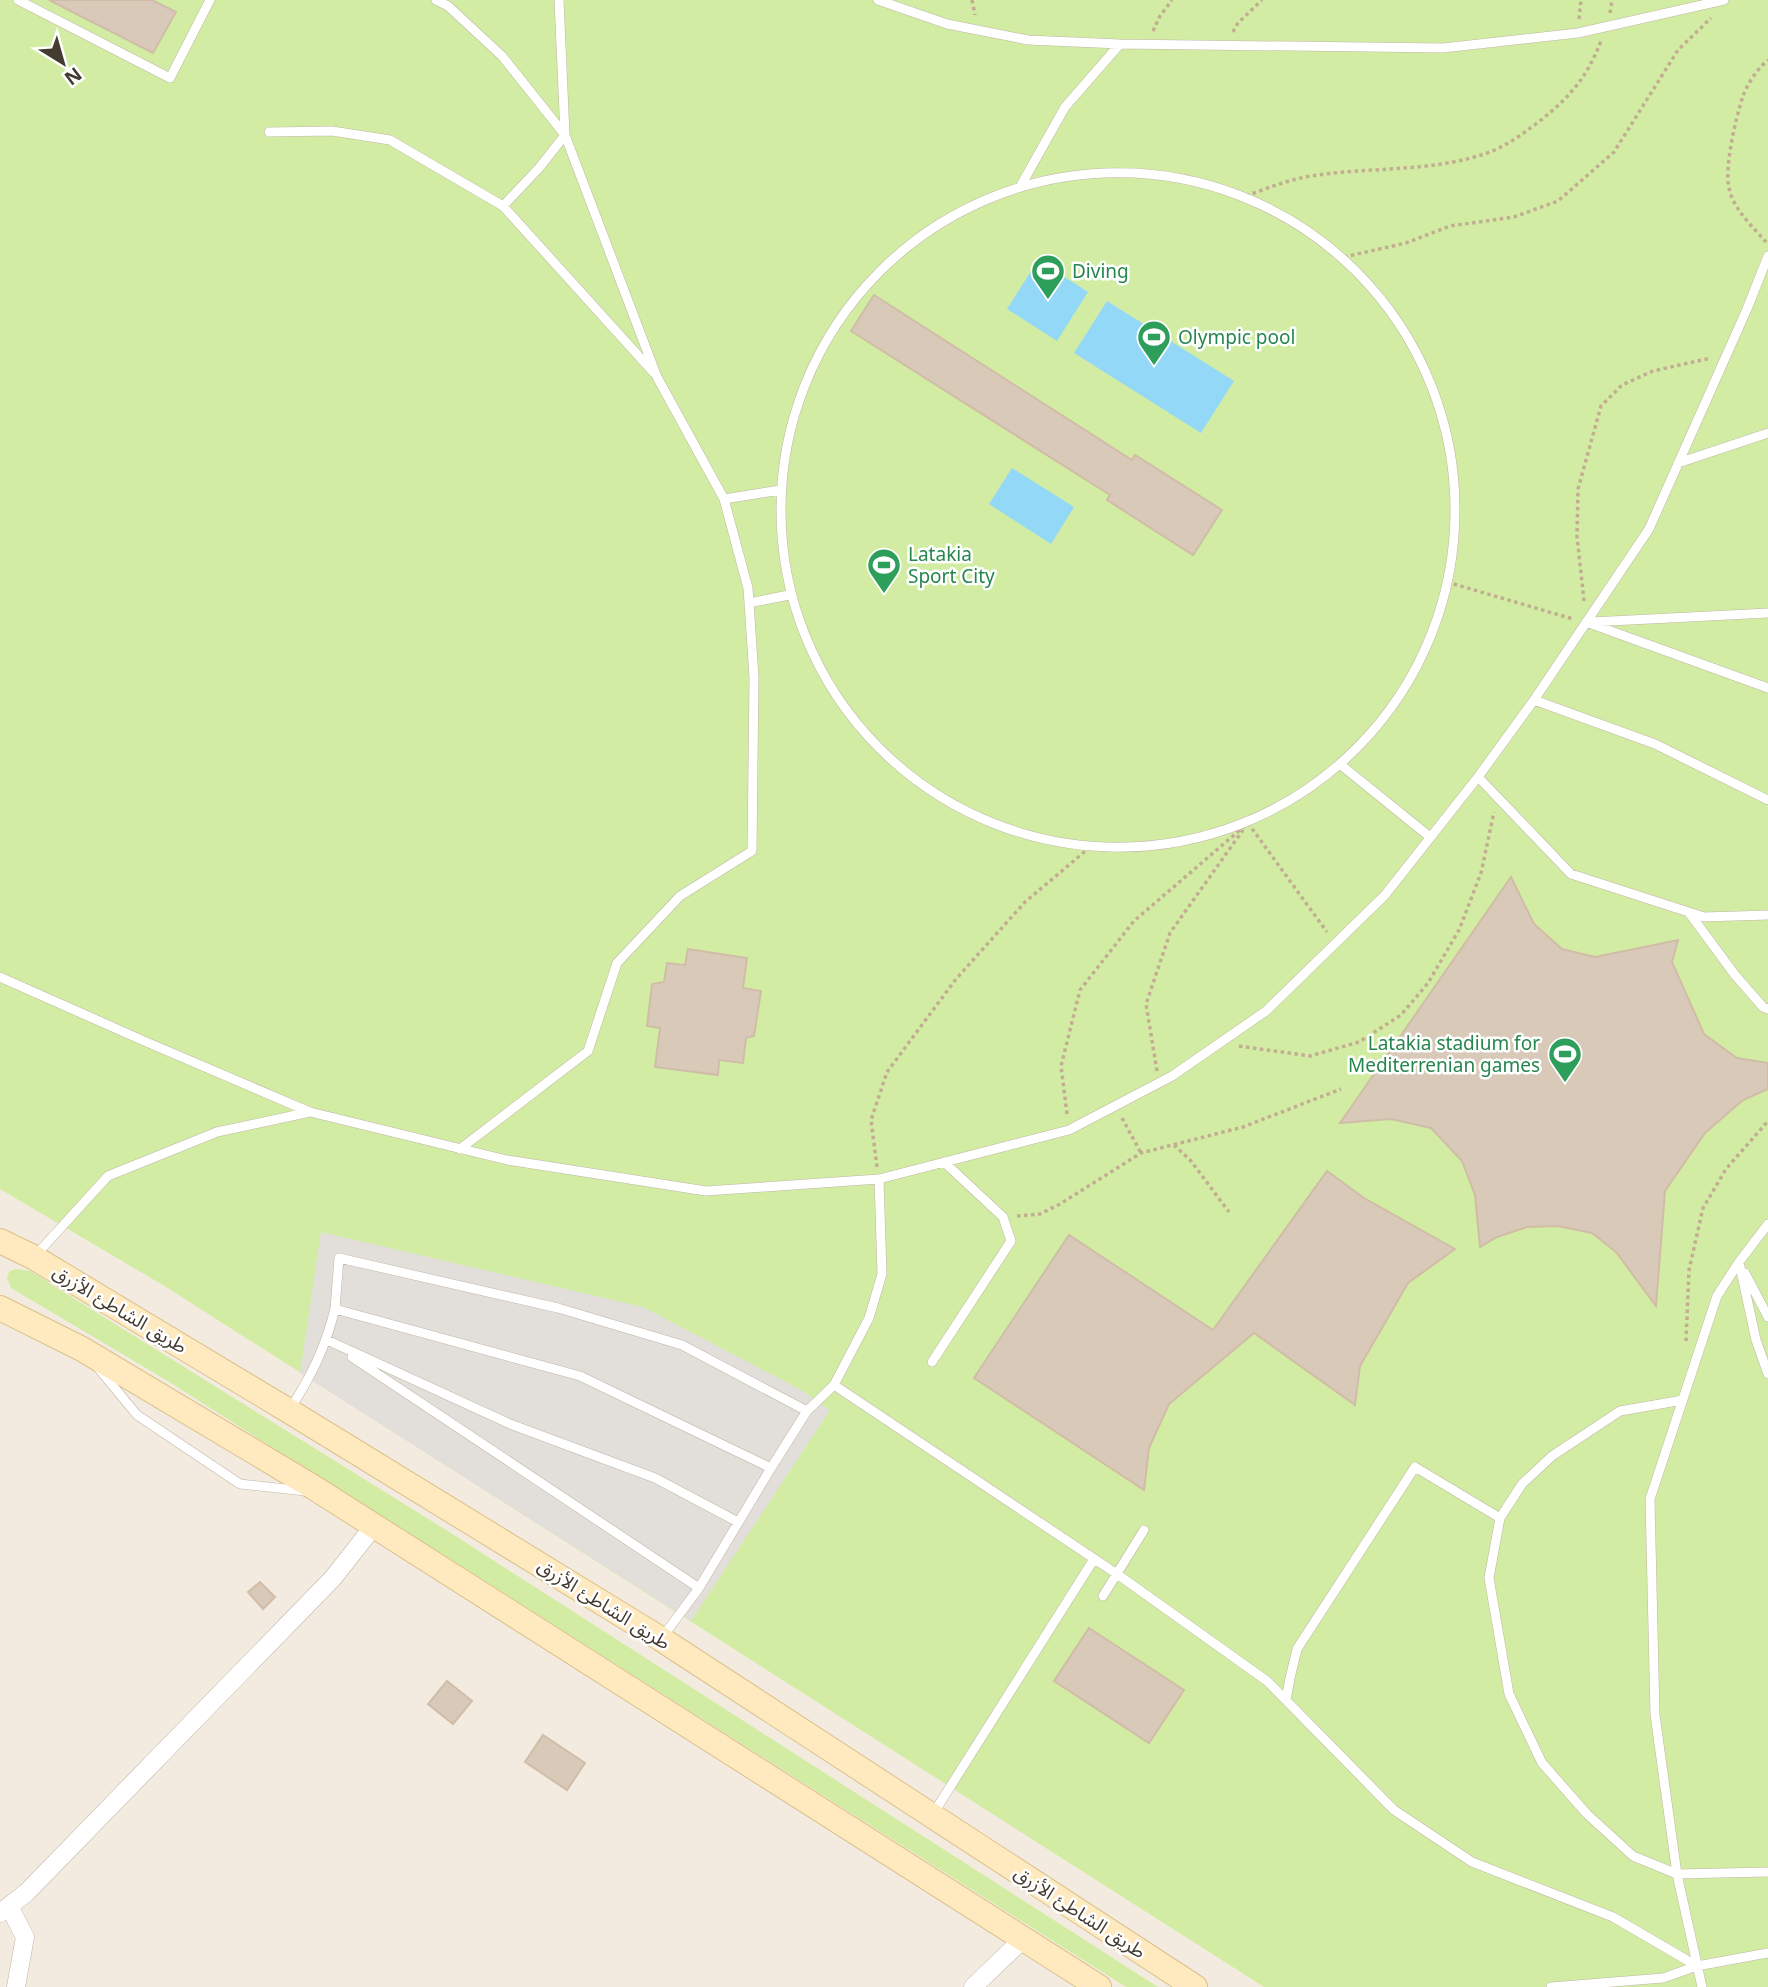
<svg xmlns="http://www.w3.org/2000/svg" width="1768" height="1987" viewBox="0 0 1768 1987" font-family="'Noto Sans','Noto Sans Arabic',sans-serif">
  <rect width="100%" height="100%" fill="#f3ebe0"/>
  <path fill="#d2eda3" d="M0,0H1768V1987H1264L166,1287L0,1189Z
    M15,1269L30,1271L454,1535L1158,1987H1126L166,1380L11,1288L7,1278L9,1272Z"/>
  <path fill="#e2deda" d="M321,1232L643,1307L801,1390L830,1410L691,1621L300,1373Z"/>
  <path fill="#94d8f8" d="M1038,260L1088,292L1057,341L1007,309Z
    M1107,301L1234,381L1201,433L1074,353Z
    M1012,468L1074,507L1051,544L989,504Z"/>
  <path fill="#d8c9b8" stroke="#d1bda7" stroke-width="2" d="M49,0H152L176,12L153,53Z
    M874,295L1132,460L1135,455L1222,510L1193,555L1107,500L1110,495L851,331Z
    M1511,877L1534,924L1562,949L1595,957L1678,940L1672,962L1704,1034L1737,1058L1768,1063V1089L1743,1100L1705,1133L1665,1191L1656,1306L1616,1252L1592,1233L1558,1226L1527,1227L1497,1237L1480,1247L1475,1195L1462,1161L1431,1128L1391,1119L1340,1123Z
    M688,949L747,958L743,988L761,991L754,1036L746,1038L743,1063L719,1060L718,1075L655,1067L660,1028L647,1026L652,984L664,982L667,963L685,965Z
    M1327,1171L1364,1198L1455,1249L1408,1283L1360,1366L1355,1405L1254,1333L1169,1404L1149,1448L1144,1490L974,1378L1069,1235L1213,1330Z
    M260,1582L275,1597L263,1609L248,1592Z
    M1089,1628L1184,1690L1149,1743L1054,1681Z
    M447,1681L472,1701L453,1724L428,1704Z
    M543,1735L585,1763L567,1790L525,1762Z"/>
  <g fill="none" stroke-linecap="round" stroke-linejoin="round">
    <g stroke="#c1b5a5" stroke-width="10">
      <path id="lane" d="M18,0L170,78L210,0
        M436,0L448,6L502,56L565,135L539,168L503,206
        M878,0L947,24L1028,40L1120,44L1443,48L1578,33L1724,0
        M269,132L332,131L390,140L503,206L654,373
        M781 510a337 337 0 1 1 674 0a337 337 0 1 1-674 0Z
        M1020,187L1065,107L1120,44
        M1678,463L1768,433
        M724,499L780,490
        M749,603L789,595
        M1586,622L1768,688
        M1591,622L1768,613
        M1534,700L1655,744L1768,800
        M1341,765L1430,837
        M1478,777L1571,874L1704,917L1768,915
        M1690,914L1735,975L1763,1007L1768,1009
        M0,977L144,1041L310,1112L507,1160L706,1191L879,1179L1069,1130L1172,1076L1266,1011L1385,895L1478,777L1534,700L1649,529L1747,309L1768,256
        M460,1149L588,1051L617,963L680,896L752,851L754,677L748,588L724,499L657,377L565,135L559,0
        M35,1256L108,1176L217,1132L310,1112
        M1739,1262L1756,1340L1768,1374
        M1745,1273L1768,1317
        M335,1309L339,1258L558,1308L682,1345L807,1411
        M327,1340L510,1424L655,1478L738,1522
        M352,1357L699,1588
        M932,1362L1011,1241L1003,1217L944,1162
        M99,1369L137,1415L240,1484L305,1491
        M834,1385L869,1318L882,1274L879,1179
        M1683,1400L1620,1411L1552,1456L1522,1484L1500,1518L1489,1578L1509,1694L1542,1763L1587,1814L1633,1856L1677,1874L1768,1872
        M290,1409C312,1375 325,1348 335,1309L580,1376L771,1468L699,1588L661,1639
        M771,1468L807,1411L834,1385L1117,1574L1267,1681L1394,1810L1472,1862L1613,1917L1697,1966
        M1103,1596L1144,1530
        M1286,1700L1290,1678L1297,1649L1415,1467L1500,1518
        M933,1814L1094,1559
        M1551,1987L1663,1978L1697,1966L1768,1953
        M1702,1987L1677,1874L1655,1715L1650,1499L1717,1296L1739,1262L1768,1224"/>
    </g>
    <g stroke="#c1b5a5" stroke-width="19">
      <path id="street" d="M9,1906L25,1937L16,1987
        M0,1913L26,1893L333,1578L374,1526
        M973,1987L1023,1939"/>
    </g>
    <g stroke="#dbc08c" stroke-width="26">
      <path id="secondary" d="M0,1241L33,1257L289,1411L661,1639L1195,1987
        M0,1308L82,1349L313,1487L1099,1987"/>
    </g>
    <path stroke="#c2ad92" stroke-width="3.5" stroke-dasharray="3.5 3.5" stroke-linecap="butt" d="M972,0L975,15
      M1610,13L1612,0
      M1579,19L1581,0
      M1153,31L1160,16L1172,0
      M1233,32L1238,23L1262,0
      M1246,196C1270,187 1293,178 1318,175C1373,167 1433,172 1487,153C1507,146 1524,133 1541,120C1571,96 1587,77 1601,41
      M1766,242C1753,227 1733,209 1729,188C1724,168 1736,117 1743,96C1748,83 1757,69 1768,60
      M1344,257L1406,243L1450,226L1514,217L1558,201L1614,152L1678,50L1711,18
      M1447,582L1573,619
      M1584,601L1577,536L1578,489L1601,406L1622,385L1653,371L1711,358
      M1248,823L1327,932
      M1239,1046L1310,1056L1359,1042L1401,1015L1428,983L1459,930L1481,873L1494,812
      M1157,1071L1146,1004L1170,933L1243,830
      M1067,1114L1061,1066L1080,990L1134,921L1248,823
      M1122,1118L1141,1153
      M1174,1145L1191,1161L1229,1212
      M877,1167L871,1120L887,1072L956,979L1025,902L1089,848
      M1017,1216L1040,1214L1060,1204L1141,1153L1243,1127L1341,1089
      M1686,1341L1689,1270L1703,1208L1726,1169L1768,1121"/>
    <use href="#lane" stroke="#fff" stroke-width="9"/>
    <use href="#street" stroke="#fff" stroke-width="18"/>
    <use href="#secondary" stroke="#ffe9be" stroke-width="24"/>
  </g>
  <defs>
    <g id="stadium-pin" transform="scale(1.75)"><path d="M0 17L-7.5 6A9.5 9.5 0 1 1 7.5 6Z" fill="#2e9e5b" stroke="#fff"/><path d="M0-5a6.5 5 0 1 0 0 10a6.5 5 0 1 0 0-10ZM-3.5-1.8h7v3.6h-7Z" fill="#fff"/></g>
  </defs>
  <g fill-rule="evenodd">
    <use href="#stadium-pin" x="1048" y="271"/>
    <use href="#stadium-pin" x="1154" y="337"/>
    <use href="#stadium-pin" x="884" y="565"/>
    <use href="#stadium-pin" x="1565" y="1054"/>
  </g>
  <g text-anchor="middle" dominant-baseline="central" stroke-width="5" stroke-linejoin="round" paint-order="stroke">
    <g font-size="19" fill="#27864d" stroke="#fff" text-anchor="start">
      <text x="1072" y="271">Diving</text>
      <text x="1178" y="337">Olympic pool</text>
      <text x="908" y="554">Latakia<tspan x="908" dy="22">Sport City</tspan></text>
      <text x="1540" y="1043" text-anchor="end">Latakia stadium for<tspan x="1540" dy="22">Mediterrenian games</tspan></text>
    </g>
    <g font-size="19" fill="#443b31" stroke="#fff">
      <text transform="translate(120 1309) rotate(31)">طريق الشاطئ الأزرق</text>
      <text transform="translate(604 1604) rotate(32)">طريق الشاطئ الأزرق</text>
      <text transform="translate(1080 1912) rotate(33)">طريق الشاطئ الأزرق</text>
    </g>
  </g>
  <g transform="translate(63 63) rotate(143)" stroke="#ffffff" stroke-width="5" paint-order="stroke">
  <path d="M0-5L12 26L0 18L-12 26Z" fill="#443b31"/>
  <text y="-10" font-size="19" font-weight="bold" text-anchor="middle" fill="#443b31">N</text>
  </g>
</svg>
